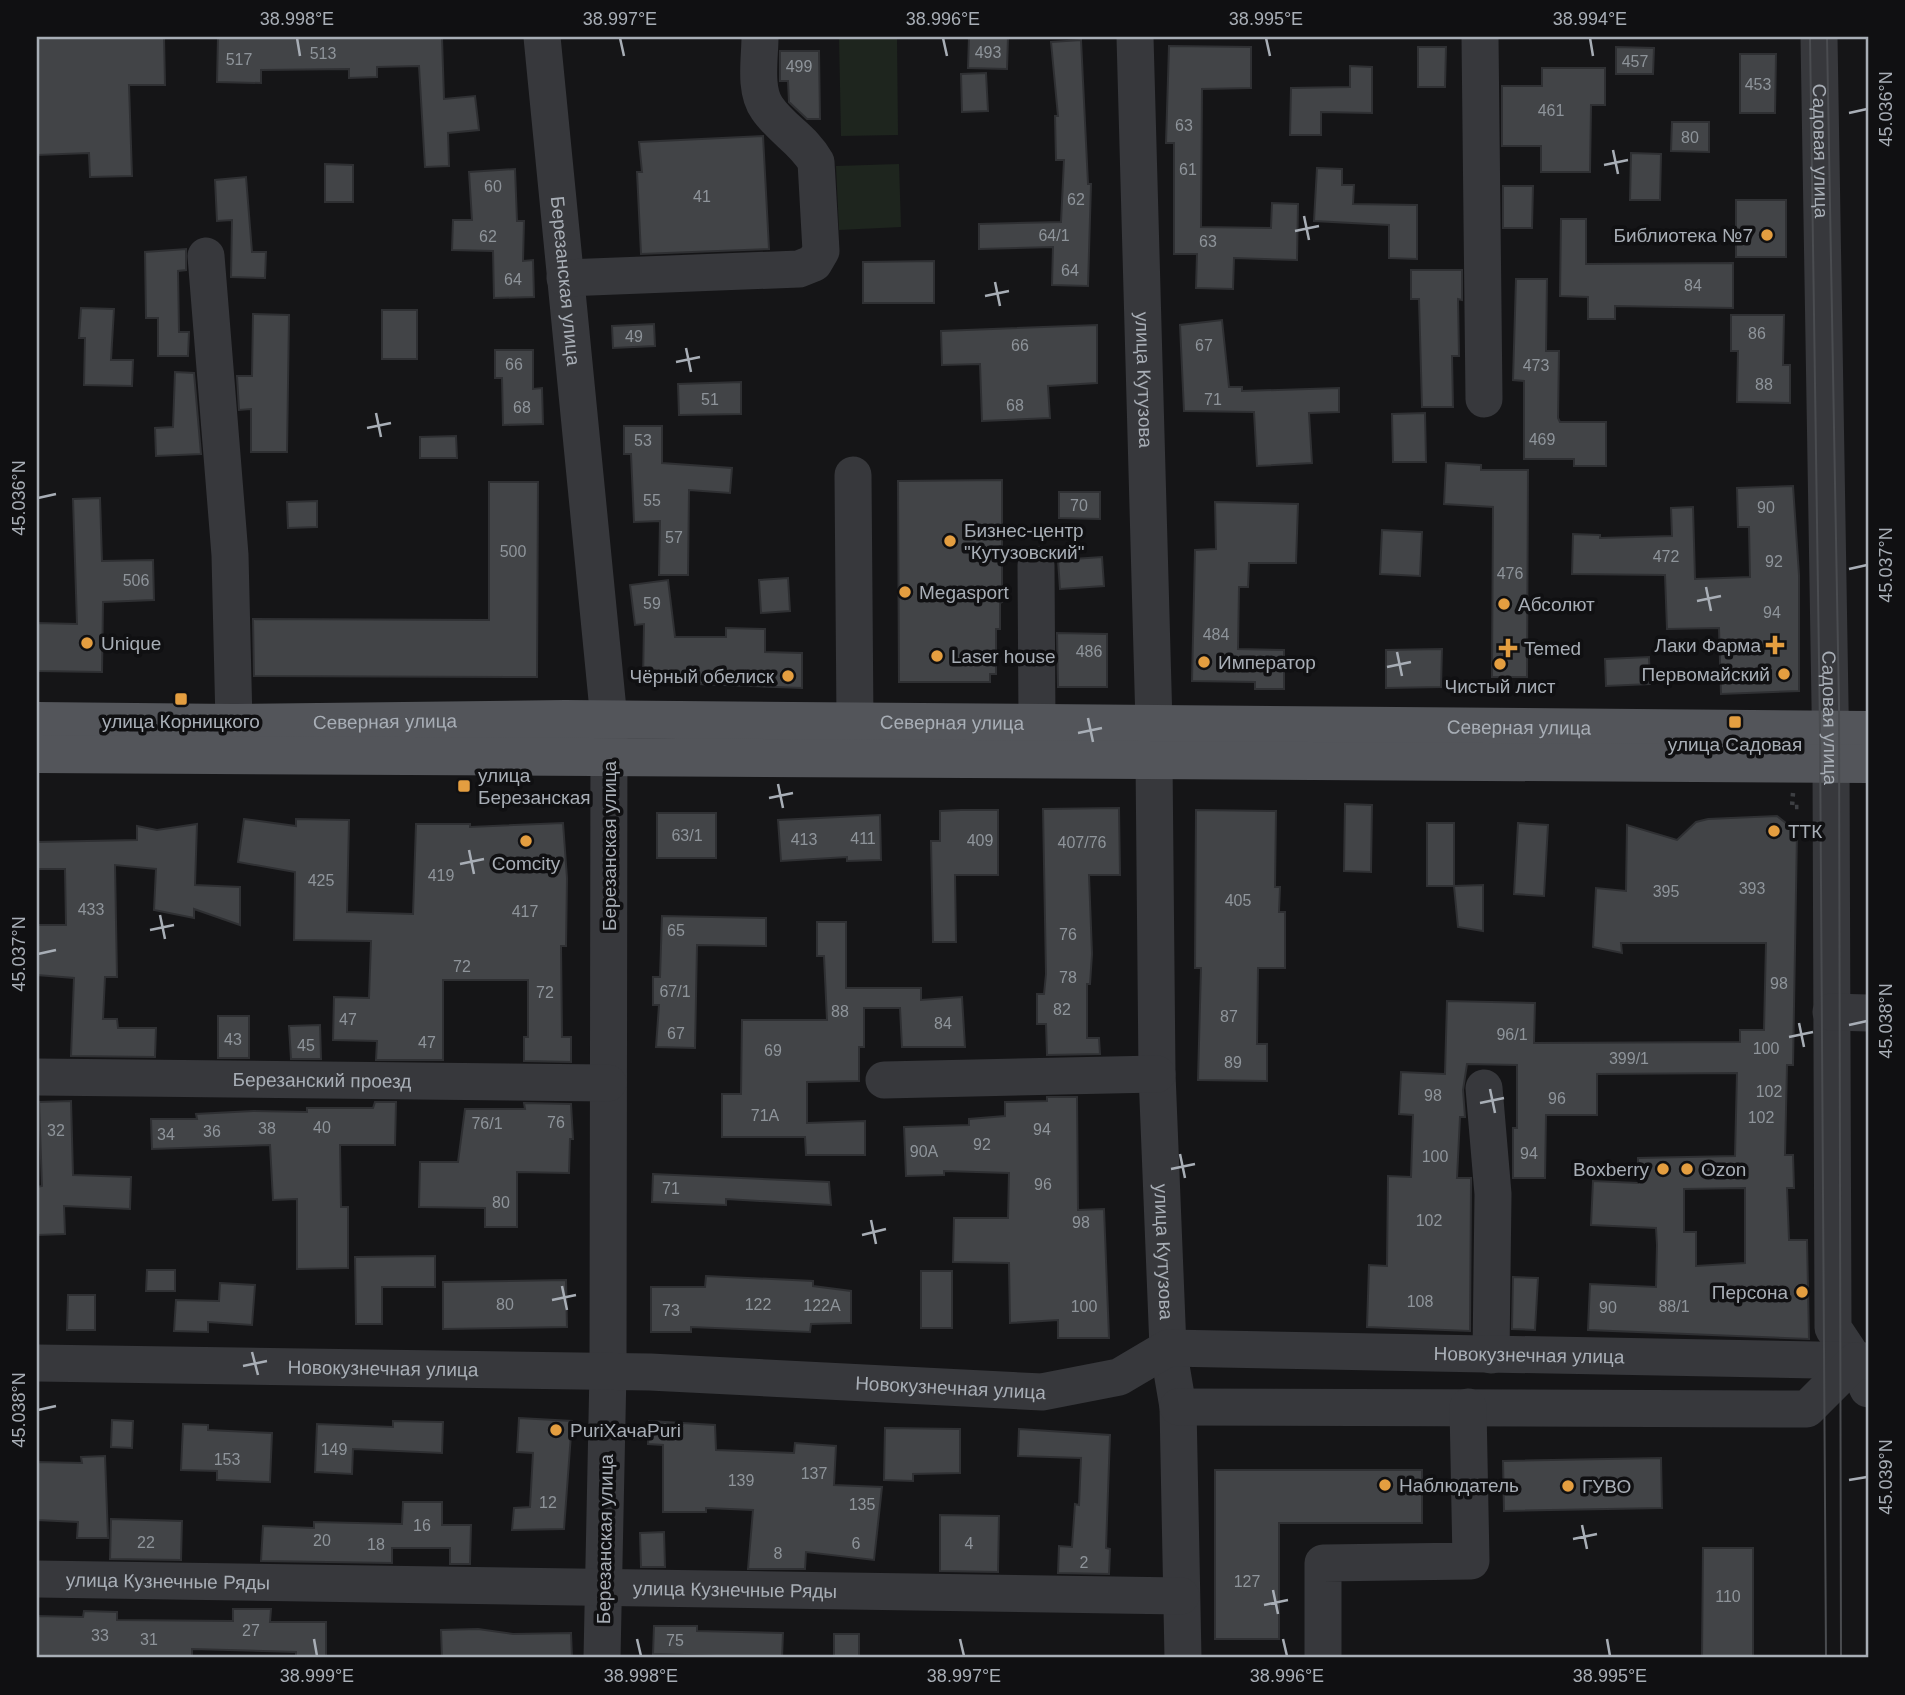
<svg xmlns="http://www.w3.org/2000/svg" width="1905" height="1695" viewBox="0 0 1905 1695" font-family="Arial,sans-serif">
  <rect width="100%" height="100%" fill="#151517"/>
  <path fill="#1e251e" d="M839,37H897L898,135L841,136Z
    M899,164L901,227L839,230L836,166Z"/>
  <path fill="#424447" stroke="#2f3033" stroke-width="2" fill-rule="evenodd" d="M37,37H164L165,85H129L132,176L90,177L89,153L37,155Z
    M218,37L442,38L444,99L475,96L479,130L448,133L449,166L425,167L419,66L377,67V77L349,78V69L261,70V83L217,82Z
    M969,37H1008L1007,69L968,68Z
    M1081,40L1088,184H1091L1088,286L1052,285L1053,247L979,249V224L1061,222L1064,160H1056L1055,116H1058L1051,42Z
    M1169,46L1251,47V88L1202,89L1201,227L1271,228L1272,203L1298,204L1297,260L1234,258L1233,289L1196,288L1197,254H1174V143H1166Z
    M1418,47H1446L1445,87H1418Z
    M1616,47L1654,48L1653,74H1616Z
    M780,51H819L820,119H807L789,102L788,81H780Z
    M1740,54H1776L1775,113H1740Z
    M1350,66L1372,67V113L1321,112V135H1290L1291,88L1350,87Z
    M1542,68H1605V105H1591L1590,172H1541V146H1502V86H1542Z
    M986,73L988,111L962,112L961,74Z
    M1672,122H1709V152L1671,151Z
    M763,136L769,249L641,254L637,172H642L639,142Z
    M1631,153L1661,154L1660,200H1630Z
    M325,164L353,165V202H325Z
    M1317,168L1342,169V185H1354L1353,204L1417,205V259L1389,258V225L1314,221Z
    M515,169L517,221H524L523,261L533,260L534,297L494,298L493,251L452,250L453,220H472L469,172Z
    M246,177L252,252H266L265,278L231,277L232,220L217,221L215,180Z
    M1503,186H1533L1532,228H1503Z
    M1736,200H1786V257H1736Z
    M1561,219H1586V264L1733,263V308L1615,306V319H1588V297L1560,296Z
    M186,249V270L178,271L179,332H189L188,356H158V318H146L145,252Z
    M934,261V303H863V262Z
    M1411,270H1462V300L1458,299L1459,356H1452L1453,407H1422L1419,299H1411Z
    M1516,279H1547L1546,351H1559L1558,418L1560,422H1606V466H1574V459H1524V381L1513,380Z
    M81,308L114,309L111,360H133L132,386L84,385L85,338H79Z
    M382,310H417V359H382Z
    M253,314L289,315L287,452H251V409L239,410L237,376H252Z
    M1731,315H1784L1783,365H1790V403L1737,402L1738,351H1731Z
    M1222,320L1229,387H1242V391L1339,388V412L1309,413L1312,463L1257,466L1254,412L1184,411L1180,325Z
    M654,324L655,346L613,348L612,326Z
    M1097,325V383L1048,386L1050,418L982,421L980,364L942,365L941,331Z
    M495,350H533V389L542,388L543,424L503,425L502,378H495Z
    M175,372L194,373L201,454L156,456L155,428L173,427Z
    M741,382V414L679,415L678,384Z
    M1425,413L1426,462H1393L1392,414Z
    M624,426H662V463L732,468L730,493L689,490L688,575H659L660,521L634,522L631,454H624Z
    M456,436L457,458H420V437Z
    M1446,463L1481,465V470H1528L1527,677H1492L1493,507L1444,504Z
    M1002,480V602L1000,603V629H996V674H990V682H899L898,481Z
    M489,482H538L537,677L254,676L253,619L489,620Z
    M1793,486L1799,575V691L1721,694L1719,628L1667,629L1665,575L1572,574L1573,534L1600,535V538L1672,536L1671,508L1693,507L1695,579L1750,577L1749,527H1738L1737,488Z
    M1059,492H1100V519L1059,518Z
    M100,498L102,561L153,560L154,600L103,602L102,672L37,671V623L77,624L73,499Z
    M317,501V527L288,528L287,502Z
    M1215,502L1298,504L1296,563H1249L1248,587H1239L1238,649L1284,650V689H1255V682L1192,681L1195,550L1216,549Z
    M1382,530L1422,532L1420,576L1380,574Z
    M1102,557L1104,586L1060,589L1058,560Z
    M788,578L790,611L761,613L759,580Z
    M668,580L675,637H726V628L765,629V652L802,653V688L643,682L644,624L635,625L630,585Z
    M1057,633L1107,634V687H1058Z
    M1442,649L1441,687L1386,688V650Z
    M1649,657L1650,684L1606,686L1605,659Z
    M1345,804L1372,805L1371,872L1344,871Z
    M1119,808L1120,875H1089L1092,954L1090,984H1087V1038H1099L1100,1054L1047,1055L1046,1024H1037V994H1044L1046,974L1043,809Z
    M961,810H998V875H955L956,942H933L931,841H940V811Z
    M1196,810L1276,811L1275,887H1280L1279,912H1285V968H1258L1257,1044H1267V1081L1198,1080L1201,968H1195Z
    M657,813H716V858H657Z
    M880,815L881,860L847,861V857L781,861L778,820Z
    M1777,816L1797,832L1793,1065H1787L1785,1155H1793L1794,1188H1787L1789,1240H1807L1809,1339L1588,1330L1590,1284L1656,1287L1657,1245L1656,1228L1591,1225L1593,1181L1638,1183V1158L1735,1156L1737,1073L1597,1074V1115H1546L1545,1178H1513V1128H1517V1065L1467,1064L1463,1090L1465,1117H1460L1457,1178H1471V1183L1470,1331L1367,1327L1369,1265L1387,1266L1388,1176L1411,1177L1413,1115L1399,1114L1401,1072L1445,1074L1447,1001L1535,1003L1534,1043L1740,1042V1030H1764L1766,943H1621L1622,953L1593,947L1596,888L1626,891L1627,825L1677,840L1696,822L1708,819ZM1745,1188V1263L1696,1266V1232H1684V1189Z
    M244,819L296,826V819L349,820L347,912L413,914L416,824H470V827L563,823L567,878L566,946H561L562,1037H571V1062L524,1061V1037H528V980H443V1060H376L377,1041L333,1040L334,997L369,998L371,941L294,940L295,872L238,862Z
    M1427,823H1454V886H1427Z
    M1518,823L1548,825L1544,896L1514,894Z
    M197,824L195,885L240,887V925L194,909V918L154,910L156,869L115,865L117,977H105L103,1019H117L118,1028H156L155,1057L71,1056L74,978L37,975V925H66L65,869H37V842L137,840V826L157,830Z
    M1483,885V931L1458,927L1454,886Z
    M662,916L766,918V946L697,945L695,1048L656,1047L659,1005H653V977H660Z
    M817,922H846V988H921V1000L962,997L965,1047H902L900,1008H864V1047H859V1081L807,1082V1123L865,1121V1155H806L805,1137H722V1094H741L742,1020H827L824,956H817Z
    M218,1016H249V1058H218Z
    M320,1025L321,1059H291L289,1026Z
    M1047,1097H1077L1078,1210L1104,1209L1109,1338H1058V1320L1010,1323L1009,1263L953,1262L954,1218H1008L1009,1173L944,1171V1175L906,1176L904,1127L969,1125V1119L1005,1116V1102L1047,1101Z
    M71,1101L73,1175L131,1177L130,1209L64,1206L65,1234L37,1235V1187L42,1186L39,1102Z
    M375,1102H396L395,1145H340L341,1207H348V1268L297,1269V1199L273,1200L270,1145L152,1149L151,1119H197L196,1114L253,1111L307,1112V1108H373Z
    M524,1103L571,1104L573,1139H570L569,1173L517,1172V1227H485V1208L419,1207L420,1162H458L465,1109H525Z
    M653,1174L829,1182L831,1205L726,1199V1205L652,1202Z
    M435,1256V1287H382V1324H356L355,1257Z
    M147,1270H175V1291H146Z
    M921,1271H952V1328H921Z
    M706,1276L813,1281V1286L851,1291V1323L811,1324L810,1332L691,1327V1332H651V1287H705Z
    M1513,1277L1538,1278L1535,1330L1512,1329Z
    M566,1280L567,1327L443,1329V1282Z
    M220,1283L255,1285L252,1325L208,1322V1332L174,1331L176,1300L219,1301Z
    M68,1295H95V1330H67Z
    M519,1418L572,1421L564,1529L512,1530L514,1508L530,1507L533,1453L517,1452Z
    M112,1420L133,1421L132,1448L111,1447Z
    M393,1421L443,1422L442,1453L353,1449L352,1474L315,1472L317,1424L393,1427Z
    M649,1421L715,1425L716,1450L794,1453L795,1443L836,1446L834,1485L882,1487L874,1560L806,1552L805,1569H748L753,1510L706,1508V1512H663V1445L648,1444Z
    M183,1424L208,1425V1430L272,1433L270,1482L217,1480V1471L181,1470Z
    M885,1428L960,1429V1473L913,1474V1481L884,1480Z
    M1019,1429L1110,1435L1106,1548L1110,1549L1109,1574L1058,1573L1059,1546L1072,1547L1075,1504L1079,1505L1081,1458L1018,1456Z
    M105,1456L108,1538H77L78,1522L37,1520V1462L82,1463L81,1457Z
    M1661,1458L1662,1508L1504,1511L1503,1461Z
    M1215,1470H1422V1523H1279V1639H1215Z
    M403,1502H442V1525H471L470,1564H450V1548H392V1563L261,1561L263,1526L314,1528V1522L402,1524Z
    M940,1515L999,1516L998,1572L940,1571Z
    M111,1519L182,1521L181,1560L110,1559Z
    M664,1532L665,1567H641L640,1533Z
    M1703,1548H1753V1658H1702Z
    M233,1609H271L270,1622H326V1658H296V1652L192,1649V1658H37V1616L83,1617L84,1611L117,1612V1620L233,1621Z
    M654,1626H697V1631L783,1633L782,1658L653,1654Z
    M478,1629L513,1634L571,1633L572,1658H442L441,1630Z
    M834,1634H859V1658H834Z"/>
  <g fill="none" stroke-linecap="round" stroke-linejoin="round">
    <path stroke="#3d3f43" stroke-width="4.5" stroke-dasharray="3.5 5" stroke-linecap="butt" d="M1793,793L1792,807H1801"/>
    <g stroke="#37383c" stroke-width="37">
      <path id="s1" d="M542,37L609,720L608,1371L602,1658"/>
      <path id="s2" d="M1135,37L1154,724"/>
      <path d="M1480,37L1484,399"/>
      <path id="s3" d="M1819,37L1831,764L1833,1328L1855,1361L1868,1389"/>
      <path d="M206,256L230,555L234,723"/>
      <path d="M565,278L799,269L814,263L821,251L816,162C804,140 781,129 767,108C754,90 760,58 760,37"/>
      <path d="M853,475L855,722"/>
      <path d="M1036,565L1037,723"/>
      <path id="s4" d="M1154,760L1157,1074L1168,1348L1178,1407L1183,1658"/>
      <path d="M1831,1012L1868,1013"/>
      <path id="s5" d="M37,1077L608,1083"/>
      <path d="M884,1080L1157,1074"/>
      <path d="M1484,1088L1493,1194L1491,1355"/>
      <path id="s6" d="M37,1363L650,1372L1042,1392L1119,1377L1168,1348L1868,1361"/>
      <path d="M1178,1407L1807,1409L1855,1361"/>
      <path id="s7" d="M37,1579L1181,1596"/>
      <path d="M1323,1658V1563L1471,1561L1468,1407"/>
    </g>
    <g stroke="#53555a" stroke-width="38">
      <path id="s8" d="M37,721L234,723L565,719L1868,730"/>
      <path d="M37,754L1868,764"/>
    </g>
    <path stroke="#4a4c50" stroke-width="2" d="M1810,37L1820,730L1826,1658
      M1827,37L1839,706L1841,1658"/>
  </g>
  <path fill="none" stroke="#a8aeb6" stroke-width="2.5" d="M297,38L300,56M620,38L624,56M943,38L947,56M1266,38L1270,56M1590,38L1593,56M1849,113L1867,109M1613,150L1618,174M1604,165L1628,160M1304,216L1309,240M1295,231L1319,226M995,282L1000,306M985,296L1009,291M686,348L691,372M676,362L700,357M376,413L381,437M367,428L391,423M38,498L56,494M1849,569L1867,565M1706,587L1711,611M1697,601L1721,596M1397,652L1402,676M1387,667L1411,662M1088,718L1093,742M1078,733L1102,728M778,784L783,808M769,798L793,793M469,850L474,874M460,864L484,859M160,915L165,939M150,930L174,925M38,954L56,950M1799,1023L1804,1047M1849,1025L1867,1021M1789,1037L1813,1032M1490,1089L1495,1113M1480,1103L1504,1098M1180,1154L1185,1178M1171,1169L1195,1164M871,1220L876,1244M862,1235L886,1229M562,1286L567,1310M552,1300L576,1295M252,1352L258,1375M243,1366L267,1361M38,1410L56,1406M1849,1480L1867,1477M1582,1525L1587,1549M1573,1539L1597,1534M1273,1590L1278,1614M1264,1605L1288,1600M314,1639L317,1656M637,1639L641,1656M960,1639L964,1656M1283,1639L1287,1656M1607,1639L1610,1656"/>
  <g fill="#e49e40" stroke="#101012" stroke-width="2.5">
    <circle cx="1767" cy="235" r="7"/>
    <circle cx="950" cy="541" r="7"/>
    <circle cx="905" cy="592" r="7"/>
    <circle cx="1504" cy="604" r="7"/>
    <circle cx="87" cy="643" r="7"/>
    <path d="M1771.5 634.5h7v7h7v7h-7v7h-7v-7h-7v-7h7z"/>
    <path d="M1504.5 637.5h7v7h7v7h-7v7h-7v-7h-7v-7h7z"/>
    <circle cx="937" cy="656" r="7"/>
    <circle cx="1204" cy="662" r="7"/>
    <circle cx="1500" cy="664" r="7"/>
    <circle cx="1784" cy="674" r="7"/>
    <circle cx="788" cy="676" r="7"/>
    <rect x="174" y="692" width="14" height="14" rx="3.5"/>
    <rect x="1728" y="715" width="14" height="14" rx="3.5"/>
    <rect x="457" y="779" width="14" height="14" rx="3.5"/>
    <circle cx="1774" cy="831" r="7"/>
    <circle cx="526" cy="841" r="7"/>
    <circle cx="1663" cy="1169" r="7"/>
    <circle cx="1687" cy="1169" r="7"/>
    <circle cx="1802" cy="1292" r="7"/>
    <circle cx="556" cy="1430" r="7"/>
    <circle cx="1385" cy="1485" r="7"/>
    <circle cx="1568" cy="1486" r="7"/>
  </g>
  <g text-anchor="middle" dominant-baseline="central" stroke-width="7" stroke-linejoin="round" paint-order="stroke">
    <g font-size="16" fill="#8e949a">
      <text x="988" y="52">493</text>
      <text x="323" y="53">513</text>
      <text x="239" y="59">517</text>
      <text x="1635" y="61">457</text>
      <text x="799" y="66">499</text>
      <text x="1758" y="84">453</text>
      <text x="1551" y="110">461</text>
      <text x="1184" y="125">63</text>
      <text x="1690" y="137">80</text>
      <text x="1188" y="169">61</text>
      <text x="493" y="186">60</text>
      <text x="702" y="196">41</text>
      <text x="1076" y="199">62</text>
      <text x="1054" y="235">64/1</text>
      <text x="488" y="236">62</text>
      <text x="1208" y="241">63</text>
      <text x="1070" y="270">64</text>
      <text x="513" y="279">64</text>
      <text x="1693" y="285">84</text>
      <text x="1757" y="333">86</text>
      <text x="634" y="336">49</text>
      <text x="1020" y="345">66</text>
      <text x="1204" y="345">67</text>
      <text x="514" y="364">66</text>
      <text x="1536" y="365">473</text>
      <text x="1764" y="384">88</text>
      <text x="710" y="399">51</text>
      <text x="1213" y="399">71</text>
      <text x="1015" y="405">68</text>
      <text x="522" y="407">68</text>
      <text x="1542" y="439">469</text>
      <text x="643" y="440">53</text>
      <text x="652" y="500">55</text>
      <text x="1079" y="505">70</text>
      <text x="1766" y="507">90</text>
      <text x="674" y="537">57</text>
      <text x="513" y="551">500</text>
      <text x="1666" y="556">472</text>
      <text x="1774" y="561">92</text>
      <text x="1510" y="573">476</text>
      <text x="136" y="580">506</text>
      <text x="652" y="603">59</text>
      <text x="1772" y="612">94</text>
      <text x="1216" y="634">484</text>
      <text x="1089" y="651">486</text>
      <text x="687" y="835">63/1</text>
      <text x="863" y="838">411</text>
      <text x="804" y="839">413</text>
      <text x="980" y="840">409</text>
      <text x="1082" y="842">407/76</text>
      <text x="441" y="875">419</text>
      <text x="321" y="880">425</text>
      <text x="1752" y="888">393</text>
      <text x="1666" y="891">395</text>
      <text x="1238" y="900">405</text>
      <text x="91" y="909">433</text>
      <text x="525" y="911">417</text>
      <text x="676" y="930">65</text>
      <text x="1068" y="934">76</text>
      <text x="462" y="966">72</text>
      <text x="1068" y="977">78</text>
      <text x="1779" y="983">98</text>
      <text x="675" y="991">67/1</text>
      <text x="545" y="992">72</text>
      <text x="1062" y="1009">82</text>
      <text x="840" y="1011">88</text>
      <text x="1229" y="1016">87</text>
      <text x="348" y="1019">47</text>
      <text x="943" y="1023">84</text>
      <text x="676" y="1033">67</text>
      <text x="1512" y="1034">96/1</text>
      <text x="233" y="1039">43</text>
      <text x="427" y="1042">47</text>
      <text x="306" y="1045">45</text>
      <text x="1766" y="1048">100</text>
      <text x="773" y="1050">69</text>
      <text x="1629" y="1058">399/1</text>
      <text x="1233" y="1062">89</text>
      <text x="1769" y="1091">102</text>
      <text x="1433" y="1095">98</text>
      <text x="1557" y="1098">96</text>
      <text x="765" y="1115">71А</text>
      <text x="1761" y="1117">102</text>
      <text x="556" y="1122">76</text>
      <text x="487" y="1123">76/1</text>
      <text x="322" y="1127">40</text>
      <text x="267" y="1128">38</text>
      <text x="1042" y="1129">94</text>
      <text x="56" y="1130">32</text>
      <text x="212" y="1131">36</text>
      <text x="166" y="1134">34</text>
      <text x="982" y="1144">92</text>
      <text x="924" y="1151">90А</text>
      <text x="1529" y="1153">94</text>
      <text x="1435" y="1156">100</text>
      <text x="1043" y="1184">96</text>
      <text x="671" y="1188">71</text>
      <text x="501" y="1202">80</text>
      <text x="1429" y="1220">102</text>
      <text x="1081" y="1222">98</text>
      <text x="1420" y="1301">108</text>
      <text x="505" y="1304">80</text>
      <text x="758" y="1304">122</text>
      <text x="822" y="1305">122А</text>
      <text x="1084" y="1306">100</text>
      <text x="1674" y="1306">88/1</text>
      <text x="1608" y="1307">90</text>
      <text x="671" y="1310">73</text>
      <text x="334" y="1449">149</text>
      <text x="227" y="1459">153</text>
      <text x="814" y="1473">137</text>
      <text x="741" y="1480">139</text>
      <text x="548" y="1502">12</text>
      <text x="862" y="1504">135</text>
      <text x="422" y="1525">16</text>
      <text x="322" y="1540">20</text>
      <text x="146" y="1542">22</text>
      <text x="856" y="1543">6</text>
      <text x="969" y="1543">4</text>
      <text x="376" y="1544">18</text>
      <text x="778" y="1553">8</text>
      <text x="1084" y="1562">2</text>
      <text x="1247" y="1581">127</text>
      <text x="1728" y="1596">110</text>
      <text x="251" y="1630">27</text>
      <text x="100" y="1635">33</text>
      <text x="149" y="1639">31</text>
      <text x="675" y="1640">75</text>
    </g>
    <g font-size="19" fill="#a8aeb6" stroke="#101012">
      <text stroke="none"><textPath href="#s3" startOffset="114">Садовая улица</textPath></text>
      <text stroke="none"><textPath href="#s1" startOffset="245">Березанская улица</textPath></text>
      <text stroke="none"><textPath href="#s2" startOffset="343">улица Кутузова</textPath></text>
      <text stroke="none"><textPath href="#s3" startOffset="681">Садовая улица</textPath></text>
      <text stroke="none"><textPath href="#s8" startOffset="348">Северная улица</textPath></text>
      <text stroke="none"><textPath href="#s8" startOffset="915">Северная улица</textPath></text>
      <text stroke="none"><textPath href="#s8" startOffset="1482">Северная улица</textPath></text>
      <text transform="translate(609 846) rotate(-90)">Березанская улица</text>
      <text stroke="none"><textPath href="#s5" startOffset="285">Березанский проезд</textPath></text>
      <text stroke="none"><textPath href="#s4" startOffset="492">улица Кутузова</textPath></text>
      <text stroke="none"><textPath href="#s6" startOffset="1502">Новокузнечная улица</textPath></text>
      <text stroke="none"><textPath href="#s6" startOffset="346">Новокузнечная улица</textPath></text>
      <text stroke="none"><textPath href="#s6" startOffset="914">Новокузнечная улица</textPath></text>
      <text transform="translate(605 1539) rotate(-89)">Березанская улица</text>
      <text stroke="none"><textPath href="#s7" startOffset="131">улица Кузнечные Ряды</textPath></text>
      <text stroke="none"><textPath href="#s7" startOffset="698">улица Кузнечные Ряды</textPath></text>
    </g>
    <g font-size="19" fill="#a8aeb6" stroke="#101012" text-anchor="start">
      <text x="1753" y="235" text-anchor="end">Библиотека №7</text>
      <text x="964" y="530">Бизнес-центр<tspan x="964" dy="22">"Кутузовский"</tspan></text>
      <text x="919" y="592">Megasport</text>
      <text x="1518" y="604">Абсолют</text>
      <text x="101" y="643">Unique</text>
      <text x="1761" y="645" text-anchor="end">Лаки Фарма</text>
      <text x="1524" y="648">Temed</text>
      <text x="951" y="656">Laser house</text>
      <text x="1218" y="662">Император</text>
      <text x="1770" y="674" text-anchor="end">Первомайский</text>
      <text x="774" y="676" text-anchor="end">Чёрный обелиск</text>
      <text x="1500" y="686" text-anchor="middle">Чистый лист</text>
      <text x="181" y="721" text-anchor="middle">улица Корницкого</text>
      <text x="1735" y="744" text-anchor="middle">улица Садовая</text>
      <text x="478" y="775">улица<tspan x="478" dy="22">Березанская</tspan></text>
      <text x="1788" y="831">ТТК</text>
      <text x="526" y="863" text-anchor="middle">Comcity</text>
      <text x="1649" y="1169" text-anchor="end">Boxberry</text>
      <text x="1701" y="1169">Ozon</text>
      <text x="1788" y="1292" text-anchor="end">Персона</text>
      <text x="570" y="1430">PuriХачаPuri</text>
      <text x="1399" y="1485">Наблюдатель</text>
      <text x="1582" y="1486">ГУВО</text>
    </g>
  </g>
  <rect width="1905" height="1695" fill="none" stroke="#101012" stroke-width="77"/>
  <rect x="38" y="38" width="1829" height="1618" fill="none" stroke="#a8aeb6" stroke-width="2.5"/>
  <g font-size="18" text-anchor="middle" fill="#a8aeb6">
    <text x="297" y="25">38.998°E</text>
    <text x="620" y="25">38.997°E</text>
    <text x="943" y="25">38.996°E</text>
    <text x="1266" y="25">38.995°E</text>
    <text x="1590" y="25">38.994°E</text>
    <text transform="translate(1886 109) rotate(-90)" y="6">45.036°N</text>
    <text transform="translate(19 498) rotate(-90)" y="6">45.036°N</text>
    <text transform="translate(1886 565) rotate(-90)" y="6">45.037°N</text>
    <text transform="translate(19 954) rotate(-90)" y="6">45.037°N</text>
    <text transform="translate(1886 1021) rotate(-90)" y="6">45.038°N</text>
    <text transform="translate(19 1410) rotate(-90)" y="6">45.038°N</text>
    <text transform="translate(1886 1477) rotate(-90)" y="6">45.039°N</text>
    <text x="317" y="1682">38.999°E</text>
    <text x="641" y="1682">38.998°E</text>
    <text x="964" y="1682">38.997°E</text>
    <text x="1287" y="1682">38.996°E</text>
    <text x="1610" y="1682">38.995°E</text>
  </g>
</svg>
